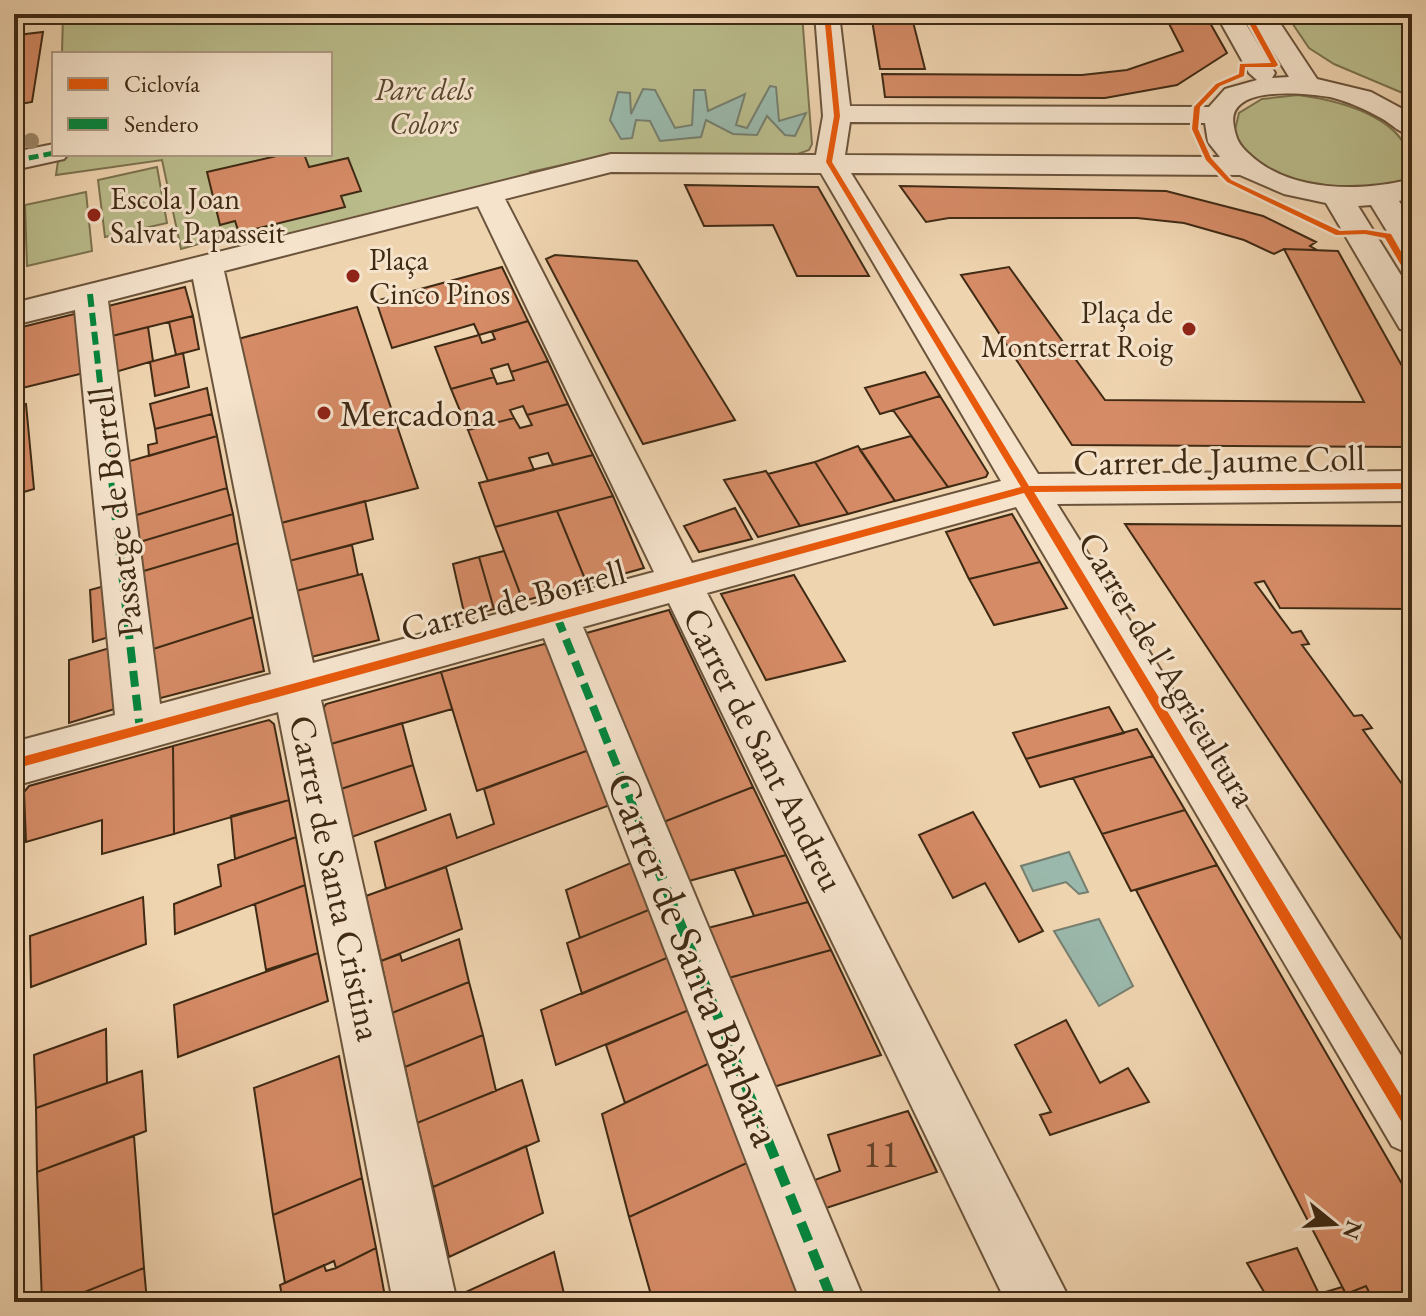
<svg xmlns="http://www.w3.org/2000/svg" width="1426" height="1316" viewBox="0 0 1426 1316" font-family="'EB Garamond',serif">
  <rect width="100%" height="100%" fill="#efd4b0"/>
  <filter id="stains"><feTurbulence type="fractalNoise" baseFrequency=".0025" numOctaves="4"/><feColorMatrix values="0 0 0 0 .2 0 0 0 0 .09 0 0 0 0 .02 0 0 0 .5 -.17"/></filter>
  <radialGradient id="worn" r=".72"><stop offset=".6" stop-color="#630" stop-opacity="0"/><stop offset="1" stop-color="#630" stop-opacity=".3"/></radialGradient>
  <path fill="#babc8b" stroke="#7c7350" stroke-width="2" d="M63,14H802L812,144L809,150L795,155H608L530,172L533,178L439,202L434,198L254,243L234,234L181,249L162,160L56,175L59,154H330V54H62Z
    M1286,14H1412V97L1334,64L1309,48Z
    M1298,95C1337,100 1426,120 1406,181L1375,192H1331L1285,179L1251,158L1234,134L1239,113L1262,99Z
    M157,167L167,223L105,237L98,180Z
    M86,192L92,251L27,266L25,205Z"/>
  <path fill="#9ab8ab" stroke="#767f6f" stroke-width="2" d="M770,86L776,87L779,121L806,113L795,136L785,135L767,116L757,135L733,134L706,120L701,137L660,141L650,121L636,120L632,138L621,139L610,120L618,92L630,93L631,114L643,89L655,90L675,128L692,125L694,90H705L708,111L745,94L736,125L747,128Z
    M1069,852L1088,892L1079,894L1066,882L1033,891L1021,866Z
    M1099,919L1133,986L1099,1006L1054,931Z"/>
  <path fill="#d58b66" stroke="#3f2a14" stroke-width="2" d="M871,14H911L925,69H880Z
    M1164,14H1205L1227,53L1177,85L1105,98L885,97L882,74L1082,75L1127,70L1183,51Z
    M20,18L17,35L43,32L32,102L14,105V19Z
    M285,154H304L309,167L348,158L361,191L341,196L345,207L239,233L235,221L220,225L207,172Z
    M685,185L818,187L869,276H797L773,225L704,226Z
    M900,186L1166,191L1263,216L1316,242L1310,246L1317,250L1284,249L1274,254L1244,240L1184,223L1137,218H949L926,222Z
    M1284,249L1338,251L1412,384V447L1072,445L961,275L1009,267L1105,400L1364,402Z
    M555,255L637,261L735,420L643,444L546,259Z
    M502,267L528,321L479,335L474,324L392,348L376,301Z
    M185,287L193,316L108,337L104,307Z
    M357,307L418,488L281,523L238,339Z
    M74,314L79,319L84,373L14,390V329Z
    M193,316L199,349L176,355L169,322Z
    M528,321L548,361L511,372L508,364L491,369L494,377L451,389L435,347L479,335L482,343L495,339L492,332Z
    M148,327L153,361L112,373L108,337Z
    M183,353L189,387L155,396L150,362Z
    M548,361L568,404L527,415L523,406L510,410L514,418L468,430L451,389L494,377L497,384L514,380L511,372Z
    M925,372L940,396L880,414L865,388Z
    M207,388L212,414L155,429L150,404Z
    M940,396L988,473L986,477L948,487L893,410Z
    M26,404L34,489L14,495V407Z
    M568,404L593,455L553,465L548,453L529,458L534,470L488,481L468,430L514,418L520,428L532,425L527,415Z
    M212,414L217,436L149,456L148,445L157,443L155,429Z
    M217,436L227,488L130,517L123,463Z
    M911,436L948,487L895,501L860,450Z
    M858,446L895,501L848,514L815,462Z
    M593,455L613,496L495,527L479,483Z
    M815,462L848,514L800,526L768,474Z
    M766,471L800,526L758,537L724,480Z
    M227,488L233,514L133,544L130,517Z
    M613,496L644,568L587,584L557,511Z
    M365,501L373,539L289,561L281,523Z
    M735,508L752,539L699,552L684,526Z
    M557,511L587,584L523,601L495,527Z
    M233,514L238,543L137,573L133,544Z
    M1012,514L1040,562L969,579L946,532Z
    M1125,524L1412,526V572H1406L1412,584V609L1280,608L1264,581L1255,583L1292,633L1301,631L1309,644L1302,645L1354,716L1362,715L1372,728L1363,730L1412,798V955Z
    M238,543L253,617L147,651L137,573Z
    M352,545L358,575L296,591L289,561Z
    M504,551L523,601L494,609L479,557Z
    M479,557L494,609L465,617L453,564Z
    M1040,562L1067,608L994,625L969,579Z
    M362,574L379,640L311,657L296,591Z
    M794,575L845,661L766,680L721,594Z
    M108,585L112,636L93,642L90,590Z
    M669,610L753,787L661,823L583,634Z
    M253,617L264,671L153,700L147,651Z
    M544,644L549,647L589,750L477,791L441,672Z
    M113,647L118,708L69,723V660Z
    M441,672L452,709L331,744L323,709L326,704Z
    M1109,707L1124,733L1026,759L1013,733Z
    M269,720L274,724L289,800L174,834L173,746Z
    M402,723L413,765L341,789L331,744Z
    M1137,729L1153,756L1040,787L1026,759Z
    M173,746L174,834L102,854V820L26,842L24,792L29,786Z
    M589,750L610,805L386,889L375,842L450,814L457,838L494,824L484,789Z
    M1153,756L1185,810L1102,834L1073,778Z
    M413,765L426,810L352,837L341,789Z
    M753,787L786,855L685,882L661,823Z
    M289,800L296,837L235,859L231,816Z
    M1185,810L1217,865L1131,891L1102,834Z
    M973,812L1043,931L1019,942L985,883L953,898L919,835Z
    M296,837L305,885L175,934L174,904L221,886L218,865Z
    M786,855L808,902L754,916L734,869Z
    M633,862L651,909L580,938L566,890Z
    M1217,865L1412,1201V1302H1374L1366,1286L1346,1294L1136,890Z
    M446,867L462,929L381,961L366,896Z
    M305,885L318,953L266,970L255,904Z
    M143,897L146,944L31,987L30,936Z
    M808,902L831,950L725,979L704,929Z
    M651,909L669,957L582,994L567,943Z
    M459,939L469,982L392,1013L381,961L400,954L402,961Z
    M831,950L881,1055L770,1088L725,979Z
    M318,953L328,1001L178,1057L174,1005Z
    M669,957L689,1010L556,1065L541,1010Z
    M469,982L483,1035L405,1067L392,1013Z
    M689,1010L710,1063L625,1103L606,1045Z
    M1066,1020L1100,1083L1128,1068L1149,1102L1050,1135L1040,1115L1051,1112L1015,1045Z
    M106,1029L107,1083L36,1108L34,1055Z
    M483,1035L496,1091L417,1123L405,1067Z
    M339,1056L362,1178L273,1215L254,1088Z
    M710,1063L749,1162L629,1217L602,1114Z
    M142,1071L146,1131L37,1172L36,1108Z
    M522,1080L539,1141L433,1187L417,1123Z
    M908,1111L937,1172L820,1210L809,1182L840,1171L828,1135Z
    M134,1136L144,1268L60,1302H42L37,1172Z
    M526,1146L543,1213L449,1257L433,1187Z
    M749,1162L802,1302H653L629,1217Z
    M362,1178L376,1248L336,1268L334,1261L285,1283L273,1215Z
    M376,1248L386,1302H283L280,1285L324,1265L326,1271L336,1268Z
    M1297,1248L1319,1294L1342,1287L1346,1294L1366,1286L1374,1302H1270L1247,1263Z
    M554,1252L566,1302H459L457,1296Z
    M144,1268L147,1302H60Z"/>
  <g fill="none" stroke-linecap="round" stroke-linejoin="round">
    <g stroke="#6b543b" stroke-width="4">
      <path id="street" d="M815,14H839L850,106L1209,107L1225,89L1257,80L1249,73L1216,14H1240L1275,73L1272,78L1289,77L1250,14H1274L1317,79L1371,92L1412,114V136C1399,133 1392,124 1381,118C1365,109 1347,101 1330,97C1305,93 1224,84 1234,127C1236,138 1239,145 1248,153C1289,193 1361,192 1412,179V198L1399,201L1412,222V257L1401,254L1371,205L1358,206L1412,293V332L1400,329L1326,203L1284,194L1240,175L851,173L1038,474L1412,471V501L1057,504L1412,1073V1155L1392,1146L1016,507L707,593L1071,1302H1006L669,603L583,627L865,1302H801L544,638L321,700L457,1302H393L278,712L14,786V742L115,715L75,310L14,325V303L611,154L816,155L823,116ZM850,122L1205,123L1208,142L1220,157L845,155ZM611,172L821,173L1001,481L692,563L505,199ZM478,206L654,572L313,663L224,271ZM193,279L271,674L160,704L108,301Z
        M54,144V154H68L64,159L14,170V152Z"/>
    </g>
    <use href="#street" fill="#f5e3cc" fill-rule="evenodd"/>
    <path stroke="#00873e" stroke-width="5" stroke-dasharray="10 5" stroke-linecap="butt" d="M14,161L54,153"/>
    <path stroke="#00873e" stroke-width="6" stroke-dasharray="13 6" stroke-linecap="butt" d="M90,294L114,506"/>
    <path stroke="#00873e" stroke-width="8" stroke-dasharray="16 8" stroke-linecap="butt" d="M114,504L140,730
      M557,617L656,863"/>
    <path stroke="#00873e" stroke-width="10" stroke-dasharray="20 10" stroke-linecap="butt" d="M655,861L833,1302"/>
    <g stroke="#f5e3cc" stroke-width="5">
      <path id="cycleway" d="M824,14H830L840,116L832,162L1029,486L1412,483V489L1034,492L1412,1114V1133L1407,1131L1024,493L14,769V759L1021,487L826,162L834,116Z
        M1244,14H1250L1278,65L1275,67H1245L1244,76L1220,86L1200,107L1198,129L1211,158L1231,180L1340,231L1365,230L1391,234L1412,271V279L1408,277L1385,238L1365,234L1336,235L1227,182L1206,160L1192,129L1194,107L1216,84L1239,74L1240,64L1271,63Z"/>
    </g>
    <use href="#cycleway" fill="#e8590c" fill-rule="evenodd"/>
  </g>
  <circle fill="#9c8667" cx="31" cy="141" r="8"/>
  <g fill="#8f2418" stroke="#f5e3cc" stroke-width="3">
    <circle cx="94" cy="215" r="8"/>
    <circle cx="353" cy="276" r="8"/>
    <circle cx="1189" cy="329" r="8"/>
    <circle cx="324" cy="413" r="8"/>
  </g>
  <g text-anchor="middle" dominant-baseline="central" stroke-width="6" stroke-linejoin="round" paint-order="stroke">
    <g font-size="30" font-style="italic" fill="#58472c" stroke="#f5e3cc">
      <text x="424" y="89">Parc dels<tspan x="424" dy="34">Colors</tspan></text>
    </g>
    <g font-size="30" fill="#3f2a14" stroke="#f5e3cc" text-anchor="start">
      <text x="110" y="198">Escola Joan<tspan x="110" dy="34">Salvat Papasseit</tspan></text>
      <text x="369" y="259">Plaça<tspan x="369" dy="34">Cinco Pinos</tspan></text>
      <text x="1173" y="312" text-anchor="end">Plaça de<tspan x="1173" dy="34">Montserrat Roig</tspan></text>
    </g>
    <g font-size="36" fill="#3f2a14" stroke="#f5e3cc" text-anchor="start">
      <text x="340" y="413">Mercadona</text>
    </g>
    <g font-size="36" fill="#3f2a14" stroke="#f5e3cc">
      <text transform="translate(1219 460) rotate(-1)">Carrer de Jaume Coll</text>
      <text transform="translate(115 512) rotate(-97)">Passatge de Borrell</text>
      <text transform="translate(513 600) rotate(-15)">Carrer de Borrell</text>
      <text transform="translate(1168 669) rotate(59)">Carrer de l'Agricultura</text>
      <text transform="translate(764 749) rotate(63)">Carrer de Sant Andreu</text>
      <text transform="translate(336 878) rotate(78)">Carrer de Santa Cristina</text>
    </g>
    <g font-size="38" fill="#644228">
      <text x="881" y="1153">11</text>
    </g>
    <g font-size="44" fill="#3f2a14" stroke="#f5e3cc">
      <text transform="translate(695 959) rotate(68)">Carrer de Santa Bàrbara</text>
    </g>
  </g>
  <rect width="1426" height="1316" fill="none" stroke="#efd4b0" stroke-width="48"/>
  <rect x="16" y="16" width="1394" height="1284" fill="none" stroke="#3f2a14" stroke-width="4"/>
  <rect x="24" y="24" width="1378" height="1268" fill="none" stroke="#3f2a14" stroke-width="2"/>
  <rect x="52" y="52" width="280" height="104" fill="#f5e3cc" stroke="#ac9982" stroke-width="2"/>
  <rect x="68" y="78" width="40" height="12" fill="#e8590c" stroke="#ac9982" stroke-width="2"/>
  <text x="124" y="92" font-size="24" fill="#3f2a14">Ciclovía</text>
  <rect x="68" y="118" width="40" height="12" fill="#00873e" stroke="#ac9982" stroke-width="2"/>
  <text x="124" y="132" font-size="24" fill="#3f2a14">Sendero</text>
  <g transform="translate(1334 1224) rotate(108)" stroke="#f5e3cc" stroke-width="6" paint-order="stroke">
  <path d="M0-6L14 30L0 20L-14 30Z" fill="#3f2a14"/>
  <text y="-12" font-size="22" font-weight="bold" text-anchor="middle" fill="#3f2a14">N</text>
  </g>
  <rect width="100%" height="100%" filter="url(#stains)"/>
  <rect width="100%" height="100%" fill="url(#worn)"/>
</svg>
